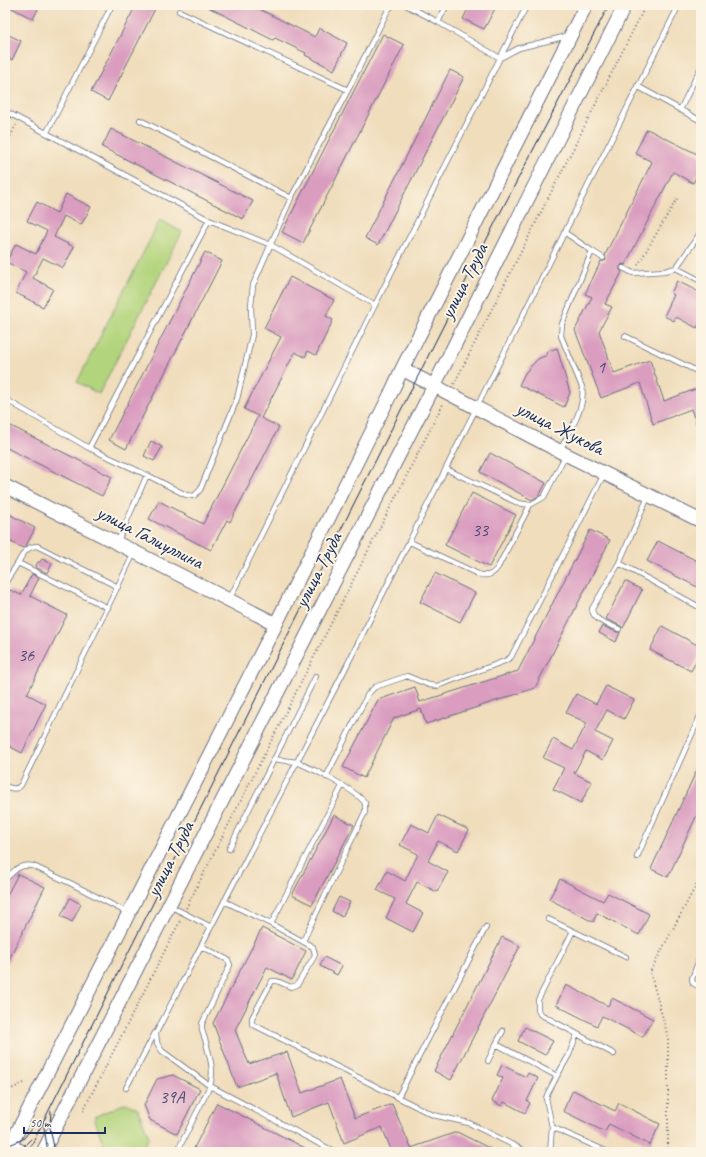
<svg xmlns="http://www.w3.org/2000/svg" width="706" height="1157" viewBox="0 0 706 1157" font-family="Caveat,sans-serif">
  <rect width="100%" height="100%" fill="#fcf5e5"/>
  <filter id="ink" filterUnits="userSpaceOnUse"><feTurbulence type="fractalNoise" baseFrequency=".025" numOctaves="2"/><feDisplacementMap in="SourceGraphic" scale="8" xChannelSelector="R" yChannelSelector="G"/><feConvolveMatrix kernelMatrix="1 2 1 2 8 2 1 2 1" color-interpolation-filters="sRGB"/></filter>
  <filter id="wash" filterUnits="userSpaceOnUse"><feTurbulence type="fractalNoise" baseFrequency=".012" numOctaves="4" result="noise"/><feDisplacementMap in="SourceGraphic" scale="16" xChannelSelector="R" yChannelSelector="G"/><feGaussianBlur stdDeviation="0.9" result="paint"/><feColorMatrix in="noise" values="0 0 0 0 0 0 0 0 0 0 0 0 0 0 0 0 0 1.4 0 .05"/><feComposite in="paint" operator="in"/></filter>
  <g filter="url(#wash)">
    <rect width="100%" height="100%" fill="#f0ddbc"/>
    <path fill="#b2d47c" stroke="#66826d" d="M160,220L182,232L99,394L77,382Z
      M126,1103L138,1109L149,1137L141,1152H106L94,1117Z"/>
    <g id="blocks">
      <path fill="#da9dc0" d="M6,5H40L33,19Z
        M136,5H157L108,101L91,92Z
        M204,5H251L315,37L319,28L347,43L334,70L305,55L306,53L275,38L273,40Z
        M470,5H497L484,29L463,19Z
        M5,33L21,41L12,60L5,56Z
        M383,34L404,45L303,243L282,232Z
        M450,70L464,77L378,245L365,238Z
        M111,129L253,201L243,219L102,147Z
        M647,129L701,156V168L693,183L673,172L625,265L622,264L620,267V270L622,272L605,304L612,307L599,331L614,373L650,360L664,401L701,387V434H700L691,409L653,424L640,383L601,398L575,330L592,297L585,294L601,261H604L606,260L605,255L652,162L635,153Z
        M66,194L91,207L81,225L64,216L54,237L74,247L63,268L43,258L33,278L53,289L43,307L16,293L26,272L6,262L16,244L36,254L47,231L27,221L37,202L57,213Z
        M205,252L222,261L126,449L109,440Z
        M290,277L334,300L326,316L333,320L316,355L308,351L305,357L295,352L261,418L279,427L230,522L227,520L211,550L149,519L159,501L203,524L258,416L244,409L281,337L264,328Z
        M677,281L701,293V320L697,328L676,317L674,321L664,316L674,295L671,293Z
        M557,348L570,393L564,407L519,385L525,373L531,366L538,359L547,355L546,352Z
        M5,423L112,477L102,496L5,447Z
        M151,441L162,447L154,461L144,456Z
        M490,453L546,483L539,496L532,500L480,472Z
        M472,493L516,515L489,567L445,545Z
        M5,512L35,528L26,546L23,548L5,539Z
        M590,530L610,540L535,688L426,724L421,709L394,718L364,778L343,767L378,700L415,687L420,702L518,671Z
        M658,541L701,563V589L647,561Z
        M42,559L52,564L47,573L35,567L38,562H40Z
        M435,573L475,593L460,622L420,602Z
        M32,574L39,578L30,596L67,615L27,694L46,704L22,753L5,744V600L10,590L21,595Z
        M625,581L642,590L623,628L621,626L606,619Z
        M602,626L617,632H620L616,642L599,633Z
        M662,626L701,647V652L691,671L650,650Z
        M606,686L634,700L624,719L607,710L595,732L613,741L603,760L586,751L574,773L592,782L581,803L553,789L564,768L543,758L553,739L573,750L587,723L566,713L576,694L596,704Z
        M701,761V806L668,877L651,869Z
        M334,815L354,825L312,905L292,895Z
        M438,815L469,830L458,851L438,841L428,861L448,872L437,892L417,882L406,904L423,913L413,932L386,918L395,899L377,890L387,871L405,881L418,854L400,845L411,824L429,833Z
        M18,874L45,887L5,967V899Z
        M560,879L603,901L608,893L649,914L639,935L597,913L593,922L549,899Z
        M339,897L350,902L342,917L332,911Z
        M70,898L81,904L72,922L61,916Z
        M262,928L306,951L292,980L267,967L235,1030L249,1064L287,1052L302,1093L340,1079L355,1118L392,1104L411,1148L457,1132L497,1152H392L382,1127L344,1143L329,1102L291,1117L276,1073L237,1087L213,1023Z
        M502,937L520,946L451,1080L434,1071Z
        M324,957L342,966L337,975L320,966Z
        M566,985L608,1006L612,998L653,1019L643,1037L602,1016L597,1026L556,1005Z
        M525,1027L553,1041L545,1055L518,1041Z
        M502,1065L526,1077L528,1073L538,1078L527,1101L530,1103L525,1113L504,1102L502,1106L492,1101L503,1078L497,1075Z
        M173,1075L200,1089L177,1134L150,1120L144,1105L157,1079Z
        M573,1090L615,1111L619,1103L660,1124L650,1145L609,1124L605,1132L563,1111Z
        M217,1103L313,1152H203L194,1148Z"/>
    </g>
  </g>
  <g filter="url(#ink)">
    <use href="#blocks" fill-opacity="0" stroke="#666c7f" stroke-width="1"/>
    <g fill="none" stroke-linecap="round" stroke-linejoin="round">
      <g stroke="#666c7f" stroke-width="6">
        <path id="lane" d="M406,5L438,22
          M527,5L500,58L519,48L567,36
          M179,11L348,90
          M637,86L701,121
          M680,110L701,67
          M5,111L209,220L271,245L375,305
          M140,120L291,198
          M47,132L112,5
          M564,232L592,251L603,258
          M623,268L633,273L665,271L676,268L701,232
          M676,268L701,281
          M625,336L701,373
          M5,399L89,448L147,475
          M89,448L209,220
          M560,450C569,433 586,407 582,387L561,336L562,324L592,251
          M446,469L518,503L530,505L544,497L565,456
          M648,497L619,563L701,608
          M118,541L147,475L186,495L194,496L200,490L237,399L252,335L251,306L253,285L291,198L348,90L388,10L393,5
          M410,542L478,574C487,577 493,575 498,567L530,505
          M5,583L18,563
          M230,598L375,305L500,58L438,22L447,5
          M108,608L18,563C22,555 27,546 37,546L118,587
          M619,629C609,624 593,621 592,609L619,563
          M274,759C282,761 291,760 299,763C315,770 356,790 365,803V812L303,941
          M326,777L368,694L375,687L407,676L429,685L437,686L505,661L511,657L604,474
          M5,786C11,788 16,791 21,785L134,553
          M229,849L316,676
          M637,857L701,714
          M5,880C13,872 19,863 33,866L70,883L128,913
          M224,901L271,924L313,947L315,954L314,957L297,985L291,987L277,981H272L252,1018V1024L433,1115L469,1123L527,1152
          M170,906L211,927
          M548,919L573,931
          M271,924L342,786
          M201,946L156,1033L157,1043L162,1051L210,1086L335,1152
          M701,954L692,979L693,983L701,988
          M577,1034L614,1054
          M496,1044L503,1031
          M488,1061L496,1044L557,1076
          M126,1088L155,1033
          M398,1097L486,927
          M552,1127L608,1152
          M177,1152L210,1086C215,1069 209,1055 205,1039C203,1034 201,1029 202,1024L230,965L228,960L201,946L340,679L679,5
          M550,1152L552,1127L546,1098L548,1093L557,1076L569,1055L577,1034L540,1014L538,1010V1000L573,931L626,957"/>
      </g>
      <g stroke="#666c7f" stroke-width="15">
        <path id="secondary" d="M402,369L565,454L701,521
          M5,486L276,624
          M7,1152L276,624L390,395L402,369L586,5
          M43,1152L434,386L625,5"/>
      </g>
      <g stroke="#666c7f" stroke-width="17">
        <path id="primary" d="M5,1146L21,1152"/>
      </g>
      <path stroke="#666c7f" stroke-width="2" stroke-dasharray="1 3" stroke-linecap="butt" d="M5,147L16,125
        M638,265L678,197
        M454,384L646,5
        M186,908L443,404
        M5,1092L26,1082
        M83,1111L181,919
        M668,1152V1037L650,972L701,876"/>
      <use href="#lane" stroke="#fff" stroke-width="4.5"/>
      <use href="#secondary" stroke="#fff" stroke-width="13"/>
      <use href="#primary" stroke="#fff" stroke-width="15"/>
      <path stroke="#1b2f5e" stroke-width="1" d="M51,1111L50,1128L55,1152
        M43,1121L48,1152
        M5,1147L23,1139L38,1121
        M18,1152L31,1139
        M28,1152L497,219L609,5"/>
    </g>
  </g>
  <g text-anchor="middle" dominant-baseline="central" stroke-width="4" stroke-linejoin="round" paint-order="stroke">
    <g font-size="18" fill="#4b4a76">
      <text x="601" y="367">1</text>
      <text x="480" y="530">33</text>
      <text x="26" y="655">36</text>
      <text x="172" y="1097">39А</text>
    </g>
    <g font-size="20" fill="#1b2f5e" stroke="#fcf5e5">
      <text transform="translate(464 281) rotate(-63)">улица Труда</text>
      <text transform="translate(560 428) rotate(27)">улица Жукова</text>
      <text transform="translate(150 537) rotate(27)">улица Галиуллина</text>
      <text transform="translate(318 570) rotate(-63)">улица Труда</text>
      <text transform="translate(170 859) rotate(-63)">улица Труда</text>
    </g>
  </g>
  <rect width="706" height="1157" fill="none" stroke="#fcf5e5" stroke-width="20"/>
  <path d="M24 1127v6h81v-6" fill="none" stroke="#1b2f5e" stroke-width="2"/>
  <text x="30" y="1127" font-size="12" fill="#1b2f5e" stroke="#fcf5e5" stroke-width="3" paint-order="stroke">50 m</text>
</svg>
